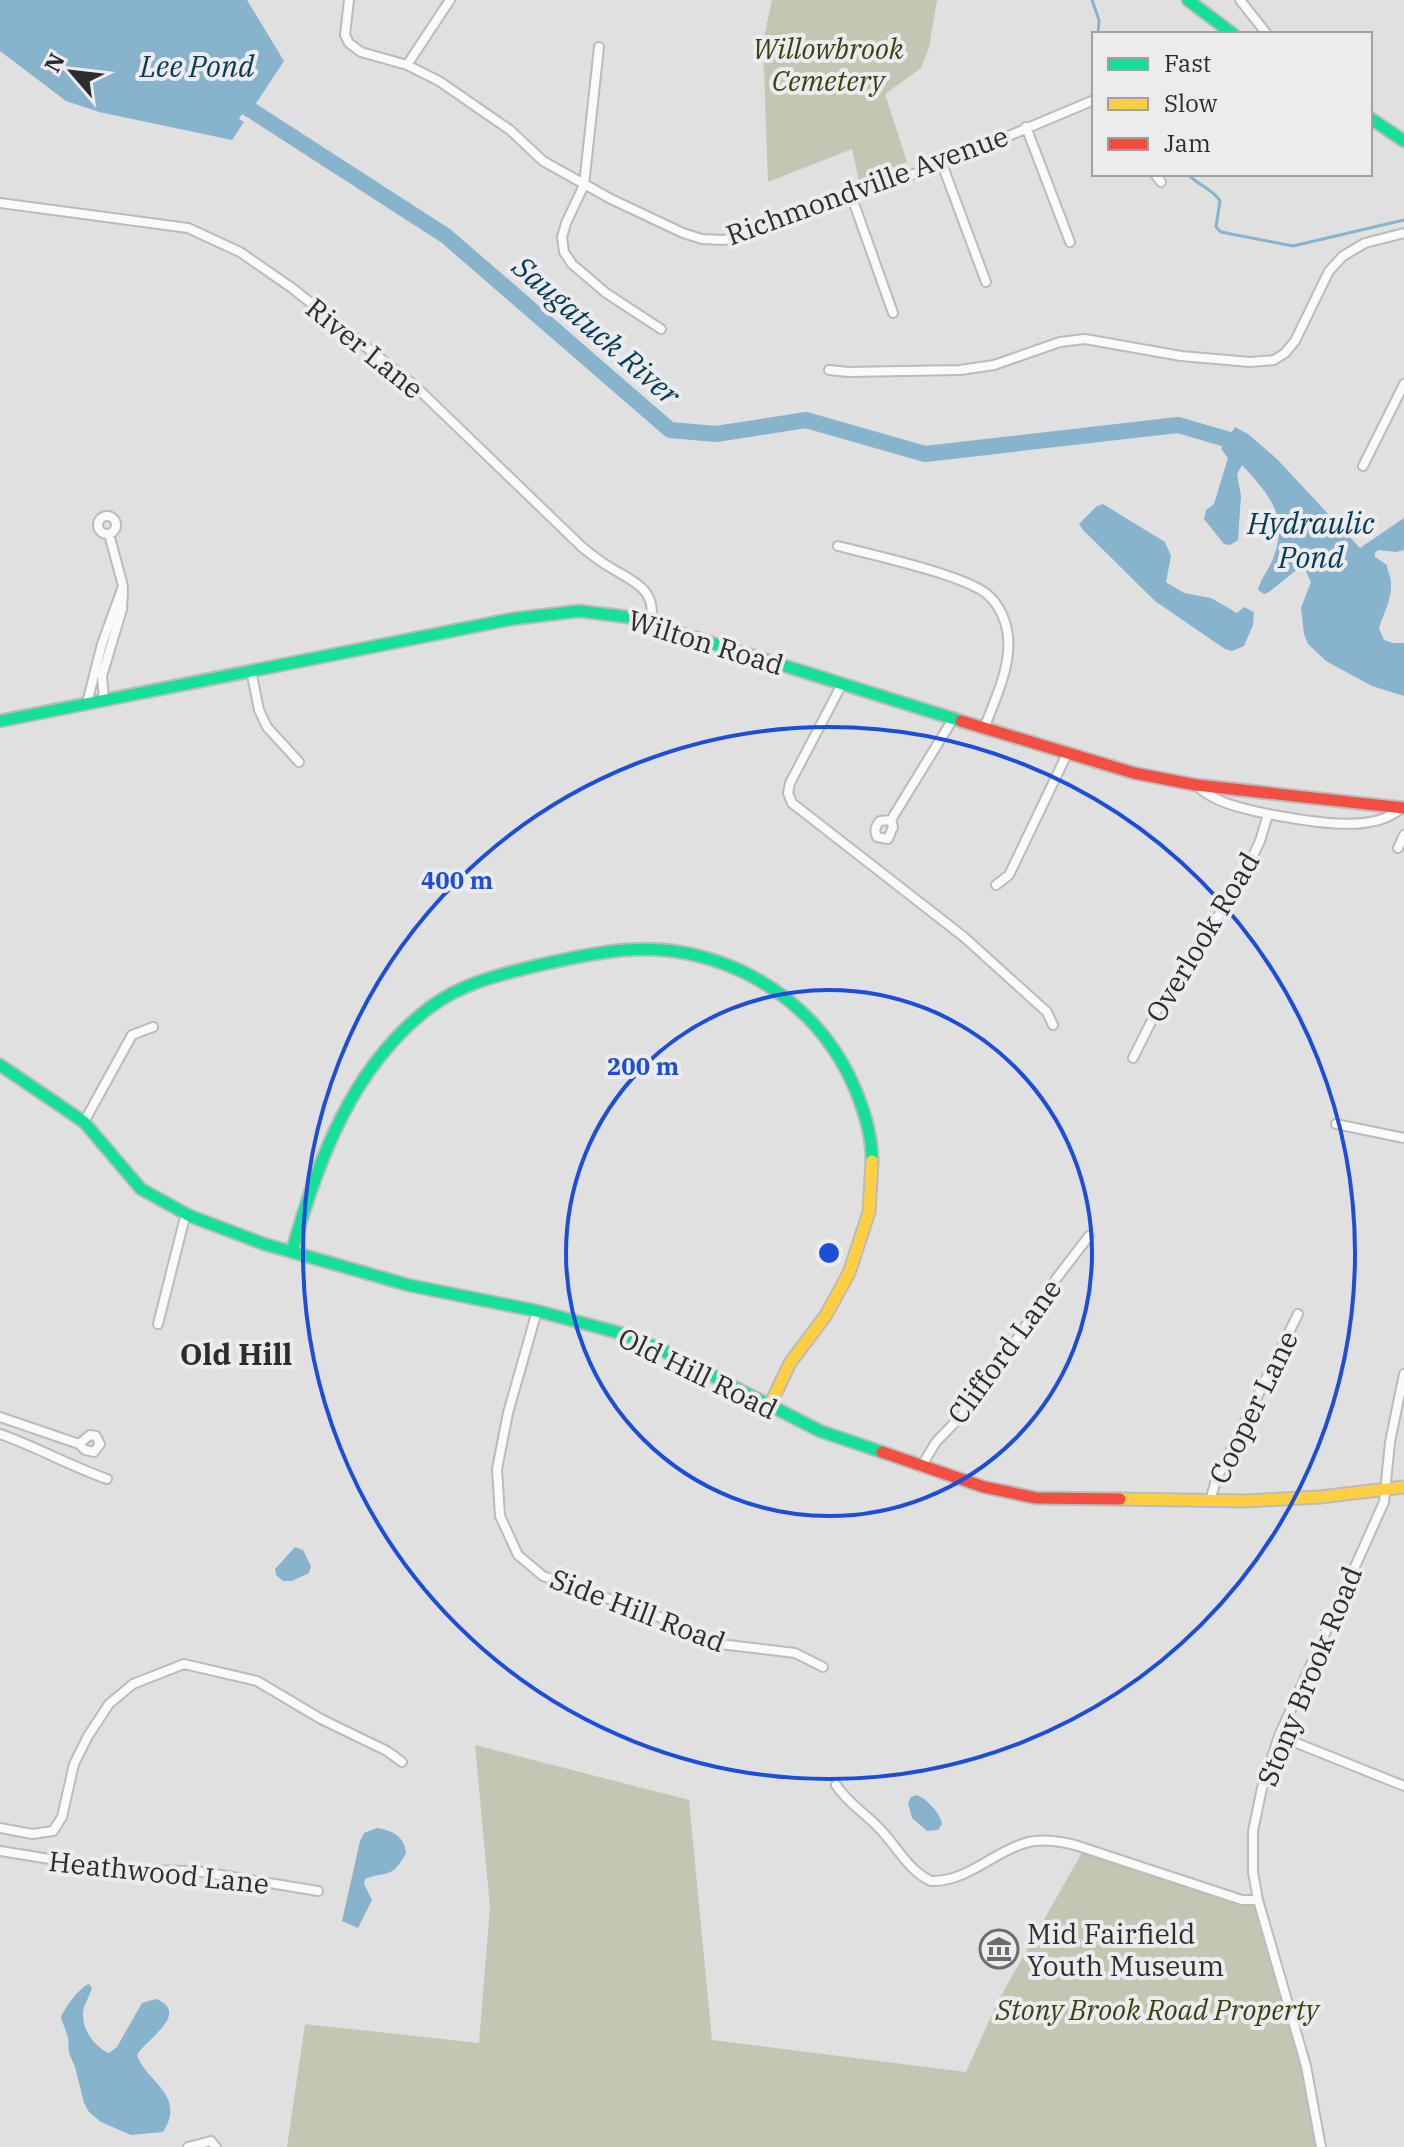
<svg xmlns="http://www.w3.org/2000/svg" width="1404" height="2147" viewBox="0 0 1404 2147" font-family="'IBM Plex Serif',serif">
  <rect width="100%" height="100%" fill="#e0e0e0"/>
  <path fill="#c3c6b2" d="M772,0H937L929,48L921,68L885,94L907,162L859,181L852,149L768,182L763,42Z
    M475,1745L689,1800L712,2040L966,2072L998,2001L1085,1847L1258,1903L1295,2028L1323,2147H287L305,2024L479,2043L490,1907Z"/>
  <path fill="#87b3cc" d="M0,0H247L284,61L247,117L242,114L239,119L244,122L232,140L99,112L66,101L0,51Z
    M1235,427L1248,434L1277,459L1360,548L1404,518V550L1396,552L1378,550L1375,553V557L1387,565C1387,571 1391,576 1391,583C1392,600 1383,614 1379,628L1384,640L1393,643H1404V696L1372,686L1326,661L1308,644L1304,634L1301,608L1311,582L1305,569L1299,568L1269,592L1264,594L1258,590C1261,578 1270,568 1274,556C1289,514 1268,494 1242,465L1237,474L1241,496L1238,540L1230,545L1224,544L1204,519L1206,510L1214,504L1228,458L1221,449Z
    M1103,504L1165,542L1171,556L1166,582L1184,593L1211,598L1237,613L1244,607L1254,612L1253,625L1244,646L1232,651L1225,649L1155,601L1083,530L1079,524L1097,506Z
    M295,1547L303,1550L311,1566L309,1573L292,1581H283L276,1575L275,1569Z
    M917,1795C927,1799 941,1814 942,1824L938,1830L927,1831L912,1818L908,1803L911,1797Z
    M377,1828C392,1830 405,1837 406,1853C391,1880 388,1870 365,1879L364,1884L372,1900L358,1928L342,1921L360,1841L364,1833Z
    M89,1984L92,1988C90,1995 86,2001 84,2007C79,2026 93,2046 109,2053L117,2047L142,2003L156,1999C192,2013 144,2041 137,2055C146,2082 187,2095 163,2132L131,2135L101,2122L89,2112L84,2103L75,2067L69,2053L68,2037L61,2018C63,2009 81,1986 89,1984Z"/>
  <g fill="none" stroke-linecap="round" stroke-linejoin="round">
    <path stroke="#87b3cc" stroke-width="3" d="M1092,0L1099,20L1098,34
      M1188,174C1197,185 1213,189 1220,201L1216,227L1221,232L1293,246L1404,220"/>
    <path stroke="#87b3cc" stroke-width="16" d="M234,99L446,236L670,430L716,434L806,420L925,454L1178,425L1240,443L1246,448"/>
    <g stroke="#bbbbbc" stroke-width="12">
      <path id="street" d="M349,0L345,35L349,43L361,52L407,65L439,81L510,130L543,161L611,199L683,233L702,239L724,240L737,237L942,164L1094,100
        M1240,0L1267,34
        M599,47L584,185L566,223L562,237L564,252L572,264L606,293L661,329
        M407,65L450,0
        M1026,127L1070,242
        M942,164L986,282
        M1155,174L1161,182
        M851,195L893,313
        M0,203L188,228L240,252L292,288L414,385L582,547C591,554 599,561 608,566C633,582 657,588 651,622
        M829,370L848,372L960,370L994,365L1060,342L1085,339L1181,356L1250,362L1274,360L1285,353L1295,341L1329,271L1343,256L1365,243L1404,233
        M1363,466L1404,384
        M98 525a9 9 0 1 1 18 0a9 9 0 1 1-18 0Z
        M838,546C869,554 970,576 989,596C1004,610 1010,632 1008,652C1006,678 993,704 984,729
        M251,670L259,710L267,727L299,762
        M842,684L790,783L788,793L792,803L964,937L1047,1012L1053,1025
        M104,699L102,676L122,609L123,591
        M87,703L102,644L123,586L109,534
        M1268,814C1303,820 1374,836 1402,807
        M891,820L880,821C875,827 874,830 877,837L888,839L893,827L891,820L953,719
        M1398,848L1404,835
        M996,885L1009,875L1067,754
        M1133,1058L1163,998L1185,972L1251,860L1260,841L1268,814C1242,808 1216,804 1196,785
        M84,1122L132,1035L153,1027
        M1336,1124L1404,1138
        M537,1311L508,1413L497,1469L500,1516L518,1555L543,1576L650,1613L720,1644L795,1653L823,1667
        M158,1324L186,1213
        M0,1417L79,1444L85,1450L94,1452L100,1444L96,1436L90,1435L79,1444
        M0,1434C37,1447 70,1466 107,1479
        M921,1467L936,1442L963,1414L1001,1364L1056,1279L1089,1236
        M1210,1501L1216,1480L1298,1314
        M1279,1736L1404,1786
        M836,1785C847,1802 863,1812 877,1826C895,1843 908,1871 931,1881C967,1882 992,1853 1025,1843C1041,1838 1059,1841 1075,1845L1242,1900H1258
        M0,1828L32,1834L53,1831L62,1817L74,1764L88,1736L109,1704L133,1684L184,1664L257,1681L321,1719L387,1751L402,1762
        M0,1851L118,1870L196,1871L318,1891
        M188,2147L211,2141L216,2147
        M1321,2147L1306,2066L1258,1900L1253,1872V1831L1262,1788L1279,1736L1384,1502L1390,1442L1404,1374"/>
    </g>
    <g stroke="#bbbbbc" stroke-width="15">
      <path id="fast" d="M1188,0L1233,34
        M1370,118L1404,141
        M0,721L512,619L579,611L628,617L961,721
        M0,1065L84,1122L141,1189L190,1216L264,1244L408,1285L537,1311L620,1333L658,1348L820,1431L882,1452
        M292,1251C318,1160 352,1067 429,1008C460,984 498,975 535,966C579,956 628,945 673,951C756,963 824,1014 856,1091C865,1113 872,1138 872,1161"/>
    </g>
    <g stroke="#bbbbbc" stroke-width="15">
      <path id="slow" d="M769,1407L790,1363L826,1315L849,1273L869,1212L872,1161
        M1120,1499L1246,1501L1320,1497L1404,1487"/>
    </g>
    <g stroke="#bbbbbc" stroke-width="15">
      <path id="jam" d="M961,721L1134,773L1196,785L1404,808
        M882,1452L984,1487L1036,1498L1120,1499"/>
    </g>
    <use href="#street" stroke="#fafafa" stroke-width="8"/>
    <use href="#fast" stroke="#16e098" stroke-width="11"/>
    <use href="#slow" stroke="#ffcf43" stroke-width="11"/>
    <use href="#jam" stroke="#f24e42" stroke-width="11"/>
  </g>
  <g fill="none" stroke="#1d4ed8" stroke-width="4">
    <circle cx="829" cy="1253" r="263"/>
    <circle cx="829" cy="1253" r="526"/>
  </g>
  <defs>
    <g id="museum-ring" transform="scale(2)"><circle r="9.5" fill="#ececee" stroke="#6c6c6c" stroke-width="1.5"/><path d="M0-6L6-3V-2H-6V-3ZM-5-1h2V3h-2ZM-1-1h2V3h-2ZM3-1h2V3H3ZM-6 4H6V6H-6Z" fill="#6c6c6c"/></g>
  </defs>
  <g fill-rule="evenodd">
    <use href="#museum-ring" x="999" y="1949"/>
  </g>
  <g text-anchor="middle" dominant-baseline="central" stroke-width="8" stroke-linejoin="round" paint-order="stroke">
    <g font-size="28" font-style="italic" fill="#3d4111" stroke="#ececee">
      <text x="828" y="48">Willowbrook<tspan x="828" dy="32">Cemetery</tspan></text>
      <text x="1157" y="2009">Stony Brook Road Property</text>
    </g>
    <g font-size="28" fill="#2d2d2e" stroke="#ececee">
      <text transform="translate(867 185) rotate(-20)">Richmondville Avenue</text>
      <text transform="translate(365 348) rotate(39)">River Lane</text>
      <text transform="translate(706 642) rotate(17)">Wilton Road</text>
      <text transform="translate(1202 937) rotate(-59)">Overlook Road</text>
      <text transform="translate(1004 1351) rotate(-54)">Clifford Lane</text>
      <text transform="translate(698 1373) rotate(26)">Old Hill Road</text>
      <text transform="translate(1253 1407) rotate(-64)">Cooper Lane</text>
      <text transform="translate(638 1610) rotate(21)">Side Hill Road</text>
      <text transform="translate(1309 1676) rotate(-68)">Stony Brook Road</text>
      <text transform="translate(159 1872) rotate(6)">Heathwood Lane</text>
    </g>
    <g font-size="28" fill="#2d2d2e" stroke="#ececee" text-anchor="start">
      <text x="1027" y="1933">Mid Fairfield<tspan x="1027" dy="32">Youth Museum</tspan></text>
    </g>
    <g font-size="30" font-style="italic" fill="#053d56" stroke="#ececee">
      <text x="197" y="65">Lee Pond</text>
      <text transform="translate(597 330) rotate(41)">Saugatuck River</text>
      <text x="1311" y="522">Hydraulic<tspan x="1311" dy="34">Pond</tspan></text>
    </g>
    <g font-size="30" font-weight="bold" fill="#2d2d2e" stroke="#ececee">
      <text x="236" y="1353">Old Hill</text>
    </g>
  </g>
  <circle cx="829" cy="1253" r="12" fill="#1d4ed8" stroke="#ececee" stroke-width="4"/>
  <g font-size="24" text-anchor="middle" font-weight="bold" fill="#1d4ed8" stroke="#ececee" stroke-width="8" stroke-linejoin="round" paint-order="stroke">
    <text x="457" y="889">400 m</text>
    <text x="643" y="1075">200 m</text>
  </g>
  <rect x="1092" y="32" width="280" height="144" fill="#ececee" stroke="#a0a0a1" stroke-width="2"/>
  <rect x="1108" y="58" width="40" height="12" fill="#16e098" stroke="#a0a0a1" stroke-width="2"/>
  <text x="1164" y="72" font-size="24" fill="#2d2d2e">Fast</text>
  <rect x="1108" y="98" width="40" height="12" fill="#ffcf43" stroke="#a0a0a1" stroke-width="2"/>
  <text x="1164" y="112" font-size="24" fill="#2d2d2e">Slow</text>
  <rect x="1108" y="138" width="40" height="12" fill="#f24e42" stroke="#a0a0a1" stroke-width="2"/>
  <text x="1164" y="152" font-size="24" fill="#2d2d2e">Jam</text>
  <g transform="translate(72 72) rotate(298)" stroke="#ececee" stroke-width="6" paint-order="stroke">
  <path d="M0-6L14 30L0 20L-14 30Z" fill="#2d2d2e"/>
  <text y="-12" font-size="22" font-weight="bold" text-anchor="middle" fill="#2d2d2e">N</text>
  </g>
</svg>
